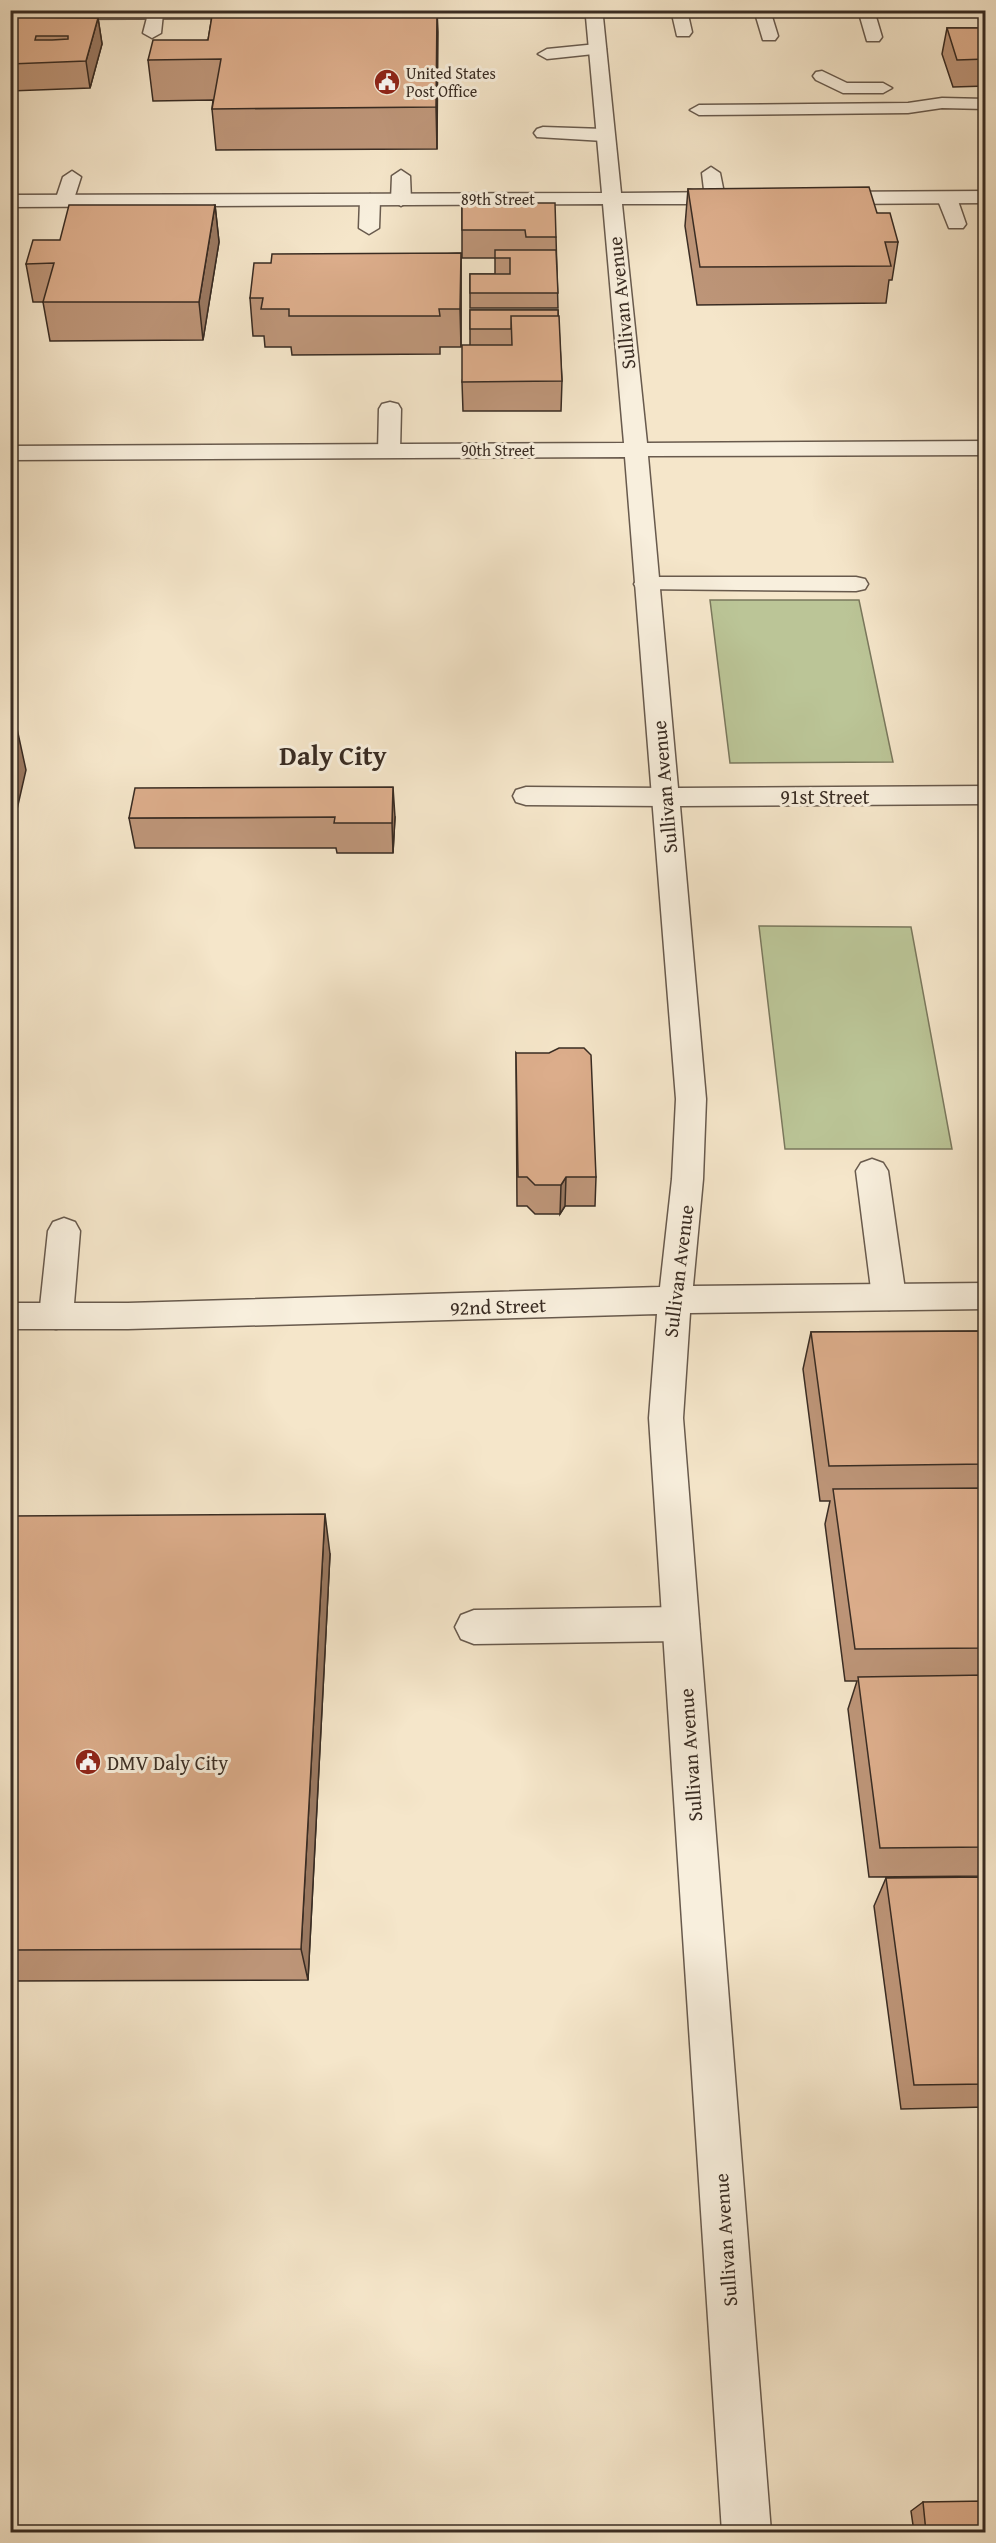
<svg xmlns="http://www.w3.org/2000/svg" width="996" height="2543" viewBox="0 0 996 2543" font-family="'Gentium Book Plus',serif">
  <rect width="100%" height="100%" fill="#f5e6ca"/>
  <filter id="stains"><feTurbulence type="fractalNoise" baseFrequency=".00333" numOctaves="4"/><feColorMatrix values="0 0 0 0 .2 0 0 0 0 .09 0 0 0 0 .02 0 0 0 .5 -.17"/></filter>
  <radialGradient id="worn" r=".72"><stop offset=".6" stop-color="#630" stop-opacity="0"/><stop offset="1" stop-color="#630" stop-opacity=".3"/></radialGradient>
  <path fill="#bbc597" stroke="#7a785d" stroke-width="1.5" d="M710,600H859L893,762L730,763Z
    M759,926L911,927L952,1149H785Z"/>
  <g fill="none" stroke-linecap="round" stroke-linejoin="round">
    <g stroke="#685a4d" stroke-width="3">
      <path id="lane" d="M149,10H161L163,14L161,33L152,38L143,33Z
        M671,10H687L692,32L689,36H677Z
        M754,10H770L778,36L775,40H763Z
        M858,10H874L882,37L879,41H867Z
        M597,44L603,45L606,49L603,53L547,59L538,54L547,49Z
        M822,71L847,83H883L892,88L883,93H843L816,80L813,76L816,72Z
        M942,98L986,99V109L942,108L908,113L699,115L690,110L699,105L908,103Z
        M543,127L604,129L613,135L604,141L537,137L534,133L537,129Z
        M711,167L720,173L725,198L715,204L705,198L702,173Z
        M401,170L410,176L411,200L401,206L391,200L392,176Z
        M72,171L81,177L72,205H58L55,201L63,177Z
        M947,192L957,198L966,224L963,228H949L937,198Z
        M370,194L380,200L379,228L369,234L359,228L360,200Z
        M390,402L398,404L401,409L400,451L397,456H381L378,451L379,409L382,404Z
        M646,577H856L865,579L868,584L865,589L856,591L637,589L634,584L637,579Z
        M526,787L665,788L675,791L678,797L675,803L665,806L526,805L516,802L513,796L516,790Z
        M872,1159L883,1163L888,1171L906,1297L901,1306L889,1310L877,1306L872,1297L856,1171L861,1163Z
        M64,1218L75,1222L80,1231L73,1316L68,1326L56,1329L44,1326L39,1316L48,1231L53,1222Z
        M680,1607L693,1612L699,1624L693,1636L680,1641L474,1644L461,1639L455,1627L461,1615L474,1610Z"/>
    </g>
    <g stroke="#685a4d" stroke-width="3">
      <path id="street" d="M10,10H265L266,13L258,18L10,19Z
        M386,10H986V16L603,17L621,193L732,192L742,198L732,204H622L647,443L986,441V455L648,456L678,788L986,786V804L680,806L706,1099L703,1179L693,1286L986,1283V1309L690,1313L683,1418L771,2532H722L649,1418L657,1314L128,1329H10V1303H128L660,1287L672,1179L676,1099L625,457L10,460V446L624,443L603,204L10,207V195L602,193L586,17H393L387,16Z
        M986,191V203L828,204L818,198L828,192Z"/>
    </g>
    <use href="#lane" fill="#f8efdd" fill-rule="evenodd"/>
    <use href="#street" fill="#f8efdd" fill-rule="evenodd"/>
  </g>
  <path fill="#bd9578" stroke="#392c23" stroke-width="1.5" d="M213,10H437V149L216,150L212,109L213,100L153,101L148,60L208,40Z
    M10,17L98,18L102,44L90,88L10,91Z
    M947,28H986V86L953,87L942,54Z
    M688,189L877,213L898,242L892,280H889L886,303L697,305L685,226Z
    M462,203L556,237L558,308H470V274H495V258H462Z
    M215,205L219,242L203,340L50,341L43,302H33L26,264Z
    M461,253V347H440V354L292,355L291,347H265L264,336H253L250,298L271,263Z
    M470,310H558L562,381L561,411H463L462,382L470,345Z
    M395,817L393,853H337L336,848H135L129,818Z
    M516,1053L596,1177L595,1206H565L560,1214H535L527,1206H517Z
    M986,1331V1876L869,1877L848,1709L857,1681H845L825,1524L830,1501H820L803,1369L811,1332Z
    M10,1516L330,1554L308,1980L10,1981Z
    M986,1877V2107L901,2109L874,1906L886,1878Z
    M923,2502L986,2532H914L911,2511Z"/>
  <path fill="#9a7961" stroke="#392c23" stroke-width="1.5" d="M437,10L438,32L437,149L436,107Z
    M98,18L102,44L90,88L86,61Z
    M215,205L219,242L203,340L199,302Z
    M461,253V347L460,309Z
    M16,724L26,770L10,840V747Z
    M393,787L395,817L393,853L392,823Z
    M566,1177L565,1206L560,1214L561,1185Z
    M325,1514L330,1554L308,1980L301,1949Z"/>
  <path fill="#dcad8b" stroke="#392c23" stroke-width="1.5" fill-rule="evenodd" d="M213,10H437L436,107L212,109L221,59L148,60L153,40H208Z
    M10,17L98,18L86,61L10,64ZM36,36H68V39L52,40H35Z
    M947,28H986V59L957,60Z
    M869,187L877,213H890L898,242H885L891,266L700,267L688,189Z
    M462,203H555L556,237H526L525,230H462Z
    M69,205H215L199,302H43L54,263L26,264L33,240H60Z
    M495,250H556L558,293H470V274H510V258H495Z
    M461,253L460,309H439L440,316H289V309H261L263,298H250L254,263H271L272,254Z
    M470,310H558V316H511V329H470Z
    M511,316H559L562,381L462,382V345H512Z
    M10,724H16L10,747Z
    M393,787L392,823H334L335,817L129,818L135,788Z
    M559,1048H584L591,1055L596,1177H566L561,1185H535L527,1177H518L516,1053H549Z
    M986,1331V1464L829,1466L811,1332Z
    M986,1488V1648L855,1649L833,1489Z
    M325,1514L301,1949L10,1950V1516Z
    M986,1675V1847L880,1848L858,1677Z
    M986,1877V2084L914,2085L886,1878Z
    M986,2501V2532H926L923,2502Z"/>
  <defs>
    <g id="civic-disc" transform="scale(1.35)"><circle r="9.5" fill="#8f2418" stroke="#f8efdd"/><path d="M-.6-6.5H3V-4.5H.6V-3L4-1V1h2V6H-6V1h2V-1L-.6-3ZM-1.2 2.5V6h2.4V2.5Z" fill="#fff"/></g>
  </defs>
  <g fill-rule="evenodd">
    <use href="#civic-disc" x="387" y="82"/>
    <use href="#civic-disc" x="88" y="1762"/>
  </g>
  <g text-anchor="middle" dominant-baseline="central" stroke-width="6" stroke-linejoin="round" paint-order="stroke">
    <g font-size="16" fill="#392c23" stroke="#f8efdd" text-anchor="start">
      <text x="406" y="73">United States<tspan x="406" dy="18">Post Office</tspan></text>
    </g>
    <g font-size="16" fill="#392c23" stroke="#f8efdd">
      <text x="498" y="199">89th Street</text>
      <text x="498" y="450">90th Street</text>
    </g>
    <g font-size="20" fill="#392c23" stroke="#f8efdd">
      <text transform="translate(621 303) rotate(-96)">Sullivan Avenue</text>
      <text transform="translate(664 787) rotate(-95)">Sullivan Avenue</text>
      <text x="825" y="796">91st Street</text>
      <text transform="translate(678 1271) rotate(-83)">Sullivan Avenue</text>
      <text transform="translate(498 1306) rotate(-2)">92nd Street</text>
      <text transform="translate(690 1755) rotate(-94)">Sullivan Avenue</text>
      <text transform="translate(725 2240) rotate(-94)">Sullivan Avenue</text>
    </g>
    <g font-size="20" fill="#392c23" stroke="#f8efdd" text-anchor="start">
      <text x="107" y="1762">DMV Daly City</text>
    </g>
    <g font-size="27" font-weight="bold" fill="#392c23" stroke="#f8efdd">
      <text x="333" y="755">Daly City</text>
    </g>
  </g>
  <rect width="996" height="2543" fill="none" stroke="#f5e6ca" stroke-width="36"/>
  <rect x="12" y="12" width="972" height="2519" fill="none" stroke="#392c23" stroke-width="3"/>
  <rect x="18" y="18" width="960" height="2507" fill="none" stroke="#392c23" stroke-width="1.5"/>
  <rect width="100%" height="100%" filter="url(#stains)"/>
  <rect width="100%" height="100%" fill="url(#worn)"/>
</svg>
